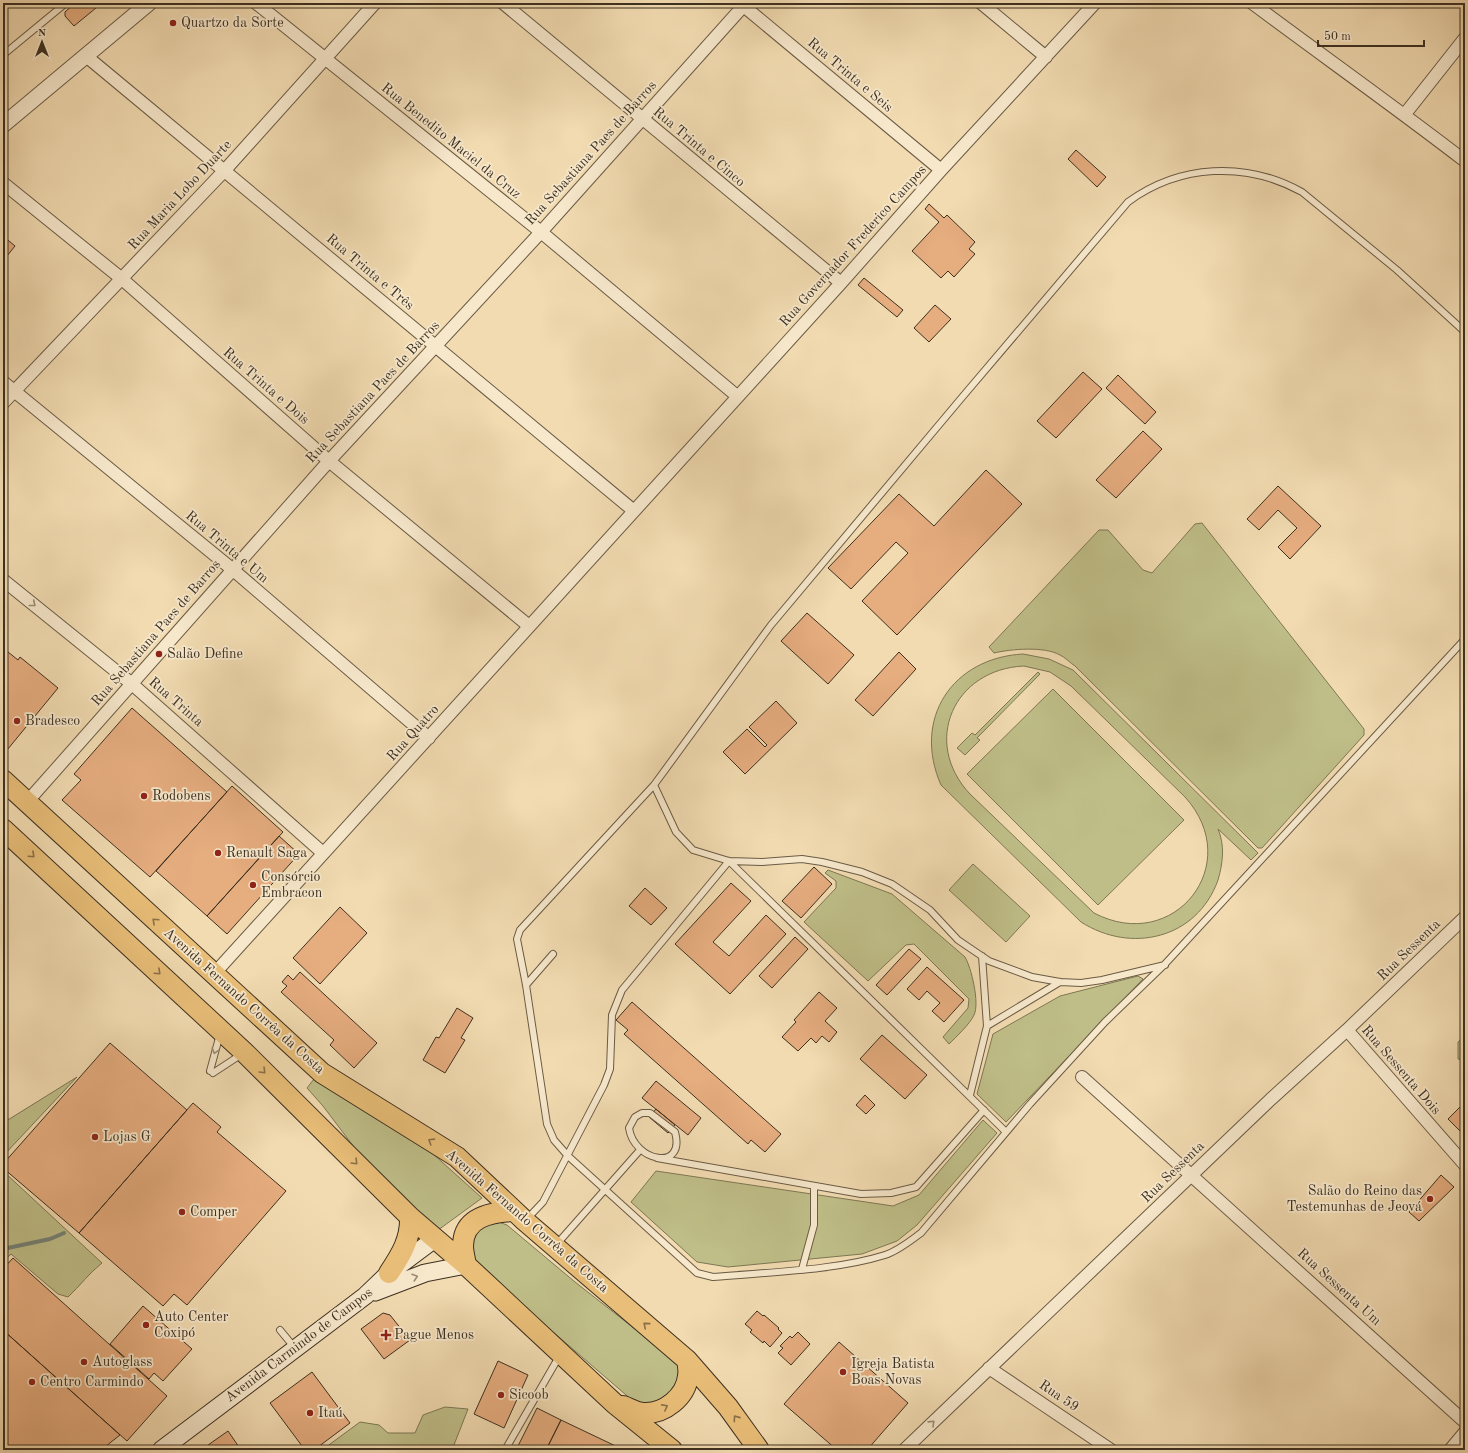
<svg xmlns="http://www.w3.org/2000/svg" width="1468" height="1453" viewBox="0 0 1468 1453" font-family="'Old Standard TT',serif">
  <rect width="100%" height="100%" fill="#f2dbb1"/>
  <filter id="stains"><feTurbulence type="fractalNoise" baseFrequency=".005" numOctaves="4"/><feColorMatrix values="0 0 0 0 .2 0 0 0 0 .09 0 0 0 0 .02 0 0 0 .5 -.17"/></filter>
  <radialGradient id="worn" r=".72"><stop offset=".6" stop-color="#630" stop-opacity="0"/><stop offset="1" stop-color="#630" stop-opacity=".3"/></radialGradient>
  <path fill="#bfbe88" stroke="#7e7754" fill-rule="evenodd" d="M1202,523L1364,729V735L1262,848H1258L1075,666C1070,663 1065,657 1060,655C1044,646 1011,649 994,653L989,647L1099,530H1108L1143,570L1152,573L1195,524Z
    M1023,654L1049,659L1073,670L1258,853L1251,860L1218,829C1225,845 1223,863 1218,880C1197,939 1131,954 1081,922L941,785C912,719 952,658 1023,654ZM1024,666L1050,672L1071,686L1185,797C1246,864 1174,955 1094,913L970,794C921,742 954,669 1024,666Z
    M1038,672L1040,674L977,738L980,740L965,755L957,748L972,733L975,735Z
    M1053,689L1184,820L1098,905L967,774Z
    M973,864L1030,916L1006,942L949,890Z
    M828,870L892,894L965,957C971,967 980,1003 974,1015C970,1024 956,1037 949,1044L943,1037L968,1008L969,999L914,944L906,945L868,981L804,922L836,888V881L825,873Z
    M1138,976L1143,979L1006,1122L977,1094L993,1034L1060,996Z
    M1465,1036V1061L1458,1059V1042Z
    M77,1077L3,1156V1123Z
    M314,1079L432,1153L482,1198L434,1233L363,1159L323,1106L307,1088Z
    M983,1120L997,1133L917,1225L897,1241L862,1254L728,1267L697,1262L631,1202L656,1171L893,1206L919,1195Z
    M3,1171L102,1263C89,1273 80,1286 68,1297L58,1294L11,1254L3,1262Z
    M496,1221L507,1225L575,1282L677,1362L679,1372L675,1394L640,1407L473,1263V1231Z
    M445,1407L468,1409L452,1450H322L360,1422L379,1425L388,1433H415L423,1415Z"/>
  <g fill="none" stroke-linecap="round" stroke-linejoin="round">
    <path stroke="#758377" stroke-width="4" d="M3,1249L50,1239L64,1233"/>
  </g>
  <path fill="#e6ad7f" stroke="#3d3021" d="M75,3H102L74,26L65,16V12Z
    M1076,150L1106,177L1097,187L1068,159Z
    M929,204L944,218L947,215L975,242L969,249L975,254L954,277L948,271L941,278L912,251L939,222L925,209Z
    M3,236L15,246L3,261Z
    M864,278L903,310L897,317L858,285Z
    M935,305L951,319L929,342L914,328Z
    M1083,372L1102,389L1056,438L1037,421Z
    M1118,375L1156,412L1145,424L1106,388Z
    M1143,431L1162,449L1116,498L1096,480Z
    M986,470L1022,504L897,635L862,601L908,553L896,542L851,589L828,568L899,494L934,526Z
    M1278,486L1321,526L1290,559L1278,547L1297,528L1278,510L1259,530L1247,519Z
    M807,613L854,655L828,684L781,641Z
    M8,652L18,660L20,657L58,688L3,755V659Z
    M899,652L916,669L873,716L855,700Z
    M776,701L797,723L745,774L723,752L747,729L765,747L767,745L749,727Z
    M132,708L227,792L150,877L62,800L81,780L74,774Z
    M232,786L283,832L207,916L156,871Z
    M279,836L299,854L227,934L207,916Z
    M814,867L832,884L801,918L782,901Z
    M731,883L751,901L713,942L729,956L766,915L786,934L730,994L675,944Z
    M645,888L667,908L651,925L629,906Z
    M340,907L367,933L320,984L293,958Z
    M795,937L808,949L772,988L759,976Z
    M909,949L921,959L887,995L876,985Z
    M927,967L964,1000L944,1022L932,1011L940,1003L927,991L919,1000L907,989Z
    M300,972L377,1043L354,1068L330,1045L334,1040L281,992L287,986L282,982L288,975L293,980Z
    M819,992L837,1008L825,1021L837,1032L829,1042L822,1036L816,1043L811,1038L798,1051L782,1037L796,1022L794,1020Z
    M632,1002L781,1134L765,1152L751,1140L748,1144L624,1034L628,1030L616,1020Z
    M457,1008L473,1018L461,1038L465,1040L445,1073L423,1060L436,1037L439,1038Z
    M882,1035L927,1075L905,1099L860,1059Z
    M110,1043L187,1110L79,1233L3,1168V1164Z
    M656,1081L701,1118L688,1135L642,1098Z
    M865,1095L875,1105L866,1114L856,1105Z
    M1465,1102V1134L1464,1135L1448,1119Z
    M193,1103L221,1127L217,1132L286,1191L187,1305L174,1294L163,1306L79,1233Z
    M656,1109L675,1125L668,1133L649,1117Z
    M1441,1175L1454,1187L1419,1221L1409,1212Z
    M13,1258L167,1396L127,1441L3,1330V1269Z
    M143,1306L192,1349L163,1381L154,1373L149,1379L110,1344Z
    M757,1311L763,1316L764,1315L779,1328L778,1329L782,1333L770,1347L764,1341L763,1343L750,1332L752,1330L745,1324Z
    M383,1313L390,1315L410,1340L384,1359L361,1329Z
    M3,1330L120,1435L101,1450H3Z
    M798,1332L810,1344L791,1365L778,1353L783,1348L780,1346L790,1336L792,1338Z
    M839,1342L908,1403L867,1450H837L784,1404Z
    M498,1361L528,1375L504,1428L474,1414Z
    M312,1372L350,1423L314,1450H305L270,1403Z
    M537,1408L561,1420L546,1450H516Z
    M561,1420L624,1450H546Z
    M228,1431L241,1450H201Z"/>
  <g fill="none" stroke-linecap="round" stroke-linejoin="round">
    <g stroke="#6a5b45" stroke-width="8">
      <path id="service" d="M3,55L66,3
        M1465,332L1397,270L1302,192C1246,161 1180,164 1128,202L964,395L771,625L654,785L520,930L517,939L526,985L547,1124L554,1140L568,1156L697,1273L713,1277C767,1272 834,1271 885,1255C898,1251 910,1241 921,1233L1030,1104L1105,1022L1165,964L1465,639
        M654,785L676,832L693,850L729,861L762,862L802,859L822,862L862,872L892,884L930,910L958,940L989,961L1032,977L1060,982L1081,983L1102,980L1165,965
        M982,956L987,1026L1060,982
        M526,985L553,954
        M210,1071L220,1034
        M213,1073L242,1054
        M970,1095L987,1026
        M642,1113H650L675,1132C686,1172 634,1162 629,1128L635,1117Z
        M657,1158L861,1194L891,1193L916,1187L984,1110
        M527,1219L543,1202L604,1085L610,1069L612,1015L622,990L729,861L1006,1132
        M556,1245L640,1150
        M802,1269L814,1225V1186
        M280,1330L294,1347
        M505,1450L560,1355"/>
    </g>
    <g stroke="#6a5b45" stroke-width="14">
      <path id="minor" d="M256,3L541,232L737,396
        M503,3L841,283
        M740,3L941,170
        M981,3L1046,57
        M1252,3C1323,56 1395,107 1465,161
        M86,56L634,511
        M1405,114L1465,38
        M3,183L122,279L329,461L529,626
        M3,382L232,569L429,738
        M3,403L225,170L375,3
        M3,580L132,684L323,853
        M27,802L329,461L541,232L746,3
        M213,975L841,283L941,170L1095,3
        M1347,1030L1465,1165
        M1082,1077L1465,1422
        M989,1368L1111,1450
        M904,1450L1271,1099L1347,1030L1465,917
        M1450,1450L1465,1432"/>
    </g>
    <g stroke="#6a5b45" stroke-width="17">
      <path id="tertiary" d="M3,125L149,3"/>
    </g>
    <g stroke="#3d3021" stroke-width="19">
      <path id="secondary" d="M375,1292L425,1273L466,1265
        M161,1450L365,1296L389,1273L436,1238"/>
    </g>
    <g stroke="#3d3021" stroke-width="22">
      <path id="trunk" d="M3,780L322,1073L457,1157L525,1221L687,1360L728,1407L759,1450
        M3,829L244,1052L410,1217L466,1265L615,1404L672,1450
        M466,1265C465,1259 463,1252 463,1246C463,1217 491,1212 513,1211
        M389,1273C401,1255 411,1239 410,1217
        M623,1406C629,1408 637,1413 644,1413C664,1414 686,1397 688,1376C689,1371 688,1365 687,1360"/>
    </g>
    <use href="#service" stroke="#f7e8cc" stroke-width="6"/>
    <use href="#minor" stroke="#f7e8cc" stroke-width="12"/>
    <use href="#tertiary" stroke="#f7e8cc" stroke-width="15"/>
    <use href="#secondary" stroke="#f7e8cc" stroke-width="17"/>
    <use href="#trunk" stroke="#e9be78" stroke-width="20"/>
  </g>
  <defs><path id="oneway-chevron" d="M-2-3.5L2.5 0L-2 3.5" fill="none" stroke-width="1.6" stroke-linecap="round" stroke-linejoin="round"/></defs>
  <g stroke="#9a8c76">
    <use href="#oneway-chevron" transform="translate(33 604) rotate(39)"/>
    <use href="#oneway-chevron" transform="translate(215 1051) rotate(106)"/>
    <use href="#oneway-chevron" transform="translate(415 1277) rotate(-18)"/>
    <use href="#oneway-chevron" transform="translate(932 1423) rotate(-44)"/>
  </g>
  <g stroke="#8a7048">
    <use href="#oneway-chevron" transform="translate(32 855) rotate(43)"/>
    <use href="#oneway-chevron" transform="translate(155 921) rotate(-137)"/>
    <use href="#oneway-chevron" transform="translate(158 972) rotate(43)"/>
    <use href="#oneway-chevron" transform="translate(263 1071) rotate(45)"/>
    <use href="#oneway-chevron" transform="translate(431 1141) rotate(-148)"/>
    <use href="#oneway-chevron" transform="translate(355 1162) rotate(45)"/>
    <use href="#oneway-chevron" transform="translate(646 1325) rotate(-139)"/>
    <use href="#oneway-chevron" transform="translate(665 1407) rotate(-28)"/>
    <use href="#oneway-chevron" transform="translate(736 1418) rotate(-125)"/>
  </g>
  <g fill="#8f2418" stroke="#f7e8cc" stroke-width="1.5">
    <circle cx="173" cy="23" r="4"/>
    <circle cx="159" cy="654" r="4"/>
    <circle cx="17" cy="721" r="4"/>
    <circle cx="144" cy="796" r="4"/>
    <circle cx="218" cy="853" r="4"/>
    <circle cx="253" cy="885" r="4"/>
    <circle cx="95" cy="1137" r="4"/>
    <circle cx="1430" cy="1199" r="4"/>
    <circle cx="182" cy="1212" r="4"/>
    <circle cx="146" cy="1325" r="4"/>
    <path d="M384 1329h4v4h4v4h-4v4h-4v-4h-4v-4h4z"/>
    <circle cx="84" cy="1362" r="4"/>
    <circle cx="843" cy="1372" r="4"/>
    <circle cx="32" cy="1382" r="4"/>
    <circle cx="501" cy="1395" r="4"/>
    <circle cx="310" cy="1413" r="4"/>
  </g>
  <g text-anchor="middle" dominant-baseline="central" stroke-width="3.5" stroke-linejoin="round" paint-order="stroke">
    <g font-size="14" fill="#3d3021" stroke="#f7e8cc" text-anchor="start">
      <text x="181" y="23">Quartzo da Sorte</text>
      <text x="167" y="654">Salão Define</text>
      <text x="25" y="721">Bradesco</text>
      <text x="152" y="796">Rodobens</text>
      <text x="226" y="853">Renault Saga</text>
      <text x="261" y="877">Consórcio<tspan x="261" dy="16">Embracon</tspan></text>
      <text x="103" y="1137">Lojas G</text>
      <text x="1422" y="1191" text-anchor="end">Salão do Reino das<tspan x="1422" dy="16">Testemunhas de Jeová</tspan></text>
      <text x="190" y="1212">Comper</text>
      <text x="154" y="1317">Auto Center<tspan x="154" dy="16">Coxipó</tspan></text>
      <text x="394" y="1335">Pague Menos</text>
      <text x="92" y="1362">Autoglass</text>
      <text x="851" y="1364">Igreja Batista<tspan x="851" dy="16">Boas Novas</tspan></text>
      <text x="40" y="1382">Centro Carmindo</text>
      <text x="509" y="1395">Sicoob</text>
      <text x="318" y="1413">Itaú</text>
    </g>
    <g font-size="14" fill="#3d3021" stroke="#f7e8cc">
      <text transform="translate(850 75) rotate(40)">Rua Trinta e Seis</text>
      <text transform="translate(451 141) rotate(39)">Rua Benedito Maciel da Cruz</text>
      <text transform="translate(699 147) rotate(40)">Rua Trinta e Cinco</text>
      <text transform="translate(591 153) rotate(-48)">Rua Sebastiana Paes de Barros</text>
      <text transform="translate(180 195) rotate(-47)">Rua Maria Lobo Duarte</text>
      <text transform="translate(853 246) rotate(-48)">Rua Governador Frederico Campos</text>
      <text transform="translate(370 272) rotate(40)">Rua Trinta e Três</text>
      <text transform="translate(266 386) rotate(41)">Rua Trinta e Dois</text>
      <text transform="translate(373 392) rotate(-47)">Rua Sebastiana Paes de Barros</text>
      <text transform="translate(227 547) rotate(40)">Rua Trinta e Um</text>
      <text transform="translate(156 633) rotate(-49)">Rua Sebastiana Paes de Barros</text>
      <text transform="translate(176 702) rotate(41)">Rua Trinta</text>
      <text transform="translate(413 733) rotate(-48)">Rua Quatro</text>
      <text transform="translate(1409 950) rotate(-44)">Rua Sessenta</text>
      <text transform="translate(244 1001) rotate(42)">Avenida Fernando Corrêa da Costa</text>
      <text transform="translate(1401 1070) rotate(49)">Rua Sessenta Dois</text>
      <text transform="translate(1173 1172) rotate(-44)">Rua Sessenta</text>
      <text transform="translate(527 1221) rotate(41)">Avenida Fernando Corrêa da Costa</text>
      <text transform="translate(1339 1287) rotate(42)">Rua Sessenta Um</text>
      <text transform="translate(299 1345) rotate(-37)">Avenida Carmindo de Campos</text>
      <text transform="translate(1059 1396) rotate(34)">Rua 59</text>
    </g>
  </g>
  <rect width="1468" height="1453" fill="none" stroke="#f2dbb1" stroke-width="16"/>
  <rect x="4" y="4" width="1460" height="1445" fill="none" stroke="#3d3021" stroke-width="2"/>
  <rect x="8" y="8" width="1452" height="1437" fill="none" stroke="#3d3021"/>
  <g transform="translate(42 42)" stroke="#f7e8cc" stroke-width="3" paint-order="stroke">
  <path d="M0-3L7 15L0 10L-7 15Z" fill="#3d3021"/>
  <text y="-6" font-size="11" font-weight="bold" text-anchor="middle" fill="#3d3021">N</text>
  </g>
  <path d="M1318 40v6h106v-6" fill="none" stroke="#3d3021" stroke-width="2"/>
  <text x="1324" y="40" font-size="12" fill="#3d3021" stroke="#f7e8cc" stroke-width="3" paint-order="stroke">50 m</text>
  <rect width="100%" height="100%" filter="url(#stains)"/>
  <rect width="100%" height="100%" fill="url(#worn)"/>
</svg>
